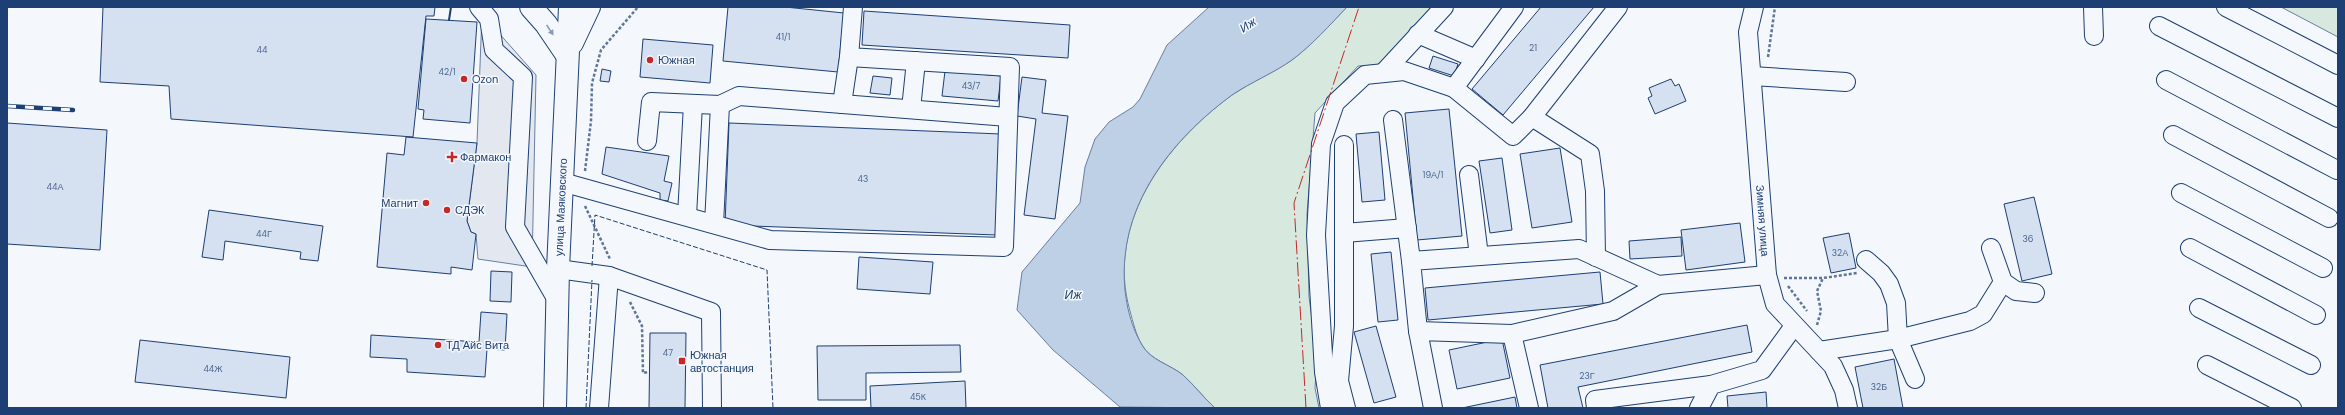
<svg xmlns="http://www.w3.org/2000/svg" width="2345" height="415" viewBox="0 0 2345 415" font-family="'DM Sans',sans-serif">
  <rect width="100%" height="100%" fill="#f4f7fb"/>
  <path fill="#d7e8df" stroke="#687fa3" d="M1347,7H1432L1380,65L1358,66L1315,113L1307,214L1309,297L1317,356L1315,388L1319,408H1215C1204,398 1194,385 1183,375C1171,365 1150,360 1142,345C1136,335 1133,322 1130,311C1105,224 1165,144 1232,95C1251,82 1273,73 1292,60C1312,45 1329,25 1347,7Z
    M2281,7H2338V37Z"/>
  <path fill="#e3e8f0" stroke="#687fa3" d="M482,14L536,75L532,267L478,259L476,234L471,232L467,221L477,143Z"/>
  <path fill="#bed0e5" stroke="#687fa3" d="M1209,7H1347C1330,25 1312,45 1292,60C1274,73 1251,82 1232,95C1179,134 1131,190 1125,257C1122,286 1127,320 1142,345C1150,360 1171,365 1183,375C1194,385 1204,398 1215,408L1120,407L1053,350L1017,310L1022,272L1080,203L1085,167L1095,139L1109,122L1133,107L1140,99L1167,45Z"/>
  <path fill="#d5e0f0" stroke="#1d3f73" d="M103,7H435L434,16H426L413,137L171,119L169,86L100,82Z
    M728,7H785L844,13L838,72L723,61Z
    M1541,7H1594L1503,115L1472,89Z
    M864,11L1070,25L1068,58L862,45Z
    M426,19L477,22L470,123L423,119L424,110L418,109Z
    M643,39L713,45L710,83L640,77Z
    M1433,56L1458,64L1454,76L1429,68Z
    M602,69L611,71L609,82L600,81Z
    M945,71L1001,76L998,101L942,96Z
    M873,76L892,78L890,95L870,93Z
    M1022,77L1046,80L1042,113L1068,116L1055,219L1024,215L1036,119L1017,116Z
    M1671,79L1675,86L1679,84L1686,101L1655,114L1648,98L1652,96L1649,88Z
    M1449,109L1462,236L1417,240L1405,113Z
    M7,123L107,130L100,250L7,244Z
    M729,123L1001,134L997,235L725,225Z
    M1379,132L1385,200L1362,202L1356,134Z
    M406,137L477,143L467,221L471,232L476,234L472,270L451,267V274L377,267L387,153L404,155Z
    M606,147L669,156L664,181L672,183L668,201L660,200V193L602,174Z
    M1560,148L1572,222L1532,228L1520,154Z
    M1502,158L1512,230L1490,233L1479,161Z
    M2034,197L2052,274L2022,281L2004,204Z
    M209,210L323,226L318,261L300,259L301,252L225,241L223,260L202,257Z
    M1740,223L1745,262L1686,270L1681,230Z
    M1849,233L1856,268L1831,273L1823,238Z
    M1681,237L1682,256L1630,259L1629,241Z
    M1391,252L1398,320L1378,322L1371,254Z
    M859,257L933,262L930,294L857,289Z
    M491,271L512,272L511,302L490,301Z
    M1600,272L1603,304L1428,320L1425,288Z
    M481,312L507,314L505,350L487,349L485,377L407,372V359L370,357L371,335L479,342Z
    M1747,325L1752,352L1578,387L1583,408H1548L1540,365Z
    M1376,326L1396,397L1374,403L1354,332Z
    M650,333H686L685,408H649Z
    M1502,339L1510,378L1457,389L1449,350Z
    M140,340L290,357L286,398L135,382Z
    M960,345L961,372L866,373V400H818L817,346Z
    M1894,359L1903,408H1863L1855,367Z
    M965,381L966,408H871L870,386Z
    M1766,392L1767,408H1728L1727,396Z
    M1515,397L1517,408H1462Z"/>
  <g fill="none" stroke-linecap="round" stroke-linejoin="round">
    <g stroke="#1d3f73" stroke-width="20">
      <g id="minor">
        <path d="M479,7L489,19L494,50L523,77L515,227L557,300"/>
        <path d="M1514,7L1454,88L1513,136L1532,117L1618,7"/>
        <path id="s1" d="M1754,7L1748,32L1767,275L1775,304L1833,366L1844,390L1848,408"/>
        <path d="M2093,7L2094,36"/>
        <path d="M2226,7L2338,65"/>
        <path d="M2159,26L2338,118"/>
        <path d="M1418,34L1476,59"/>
        <path d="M1383,73L1444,7"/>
        <path d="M1752,76L1846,82"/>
        <path d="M2166,80L2337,170"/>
        <path d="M842,104L849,57"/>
        <path d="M911,109L916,61"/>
        <path d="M1532,117L1590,154L1595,191L1596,257"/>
        <path d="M1393,120L1411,261"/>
        <path d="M2173,135L2329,218"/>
        <path d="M647,141L651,102L720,105"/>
        <path d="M1344,145V326L1339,381L1346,408"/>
        <path d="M1469,175L1479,256"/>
        <path d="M562,182L770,240L1004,247L1010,67L849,57L853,7"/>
        <path d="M2181,193L2323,268"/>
        <path d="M687,216L693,104"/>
        <path d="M714,224L720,105L739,96L1008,117"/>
        <path d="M1344,233L1407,228"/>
        <path d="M1991,248L2003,282L2016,291L2035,293"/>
        <path d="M2190,248L2316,315"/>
        <path d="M1866,260L1881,273L1889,284L1896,303L1898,339L1915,379"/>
        <path d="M558,269L609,276L711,312L712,408"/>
        <path d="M2199,308L2311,365"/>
        <path d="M1418,331L1411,261L1579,249L1658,285L1767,275"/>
        <path d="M1512,334L1529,408"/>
        <path d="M1819,351L1898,339L1970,321L1983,314L2003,282"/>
        <path d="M2207,365L2292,408"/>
        <path d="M599,408L609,276"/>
        <path d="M1330,408L1324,372L1316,235L1321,144L1335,103L1365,75L1404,71L1454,88"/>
        <path d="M1433,408L1418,331L1512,334L1613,311L1658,285"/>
        <path d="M1596,408L1595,400L1711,385"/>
        <path d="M1699,408L1711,385L1762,370L1794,326"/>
      </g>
    </g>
    <g stroke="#1d3f73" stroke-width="24">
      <g id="major">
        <path d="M531,7L546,24L567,55"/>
        <path d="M572,43L589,7"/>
        <path id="s2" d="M555,408L558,269L570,7"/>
      </g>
    </g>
    <path stroke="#5e769c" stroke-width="2.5" stroke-dasharray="3 2" stroke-linecap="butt" d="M1768,57L1775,7
      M585,171L591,121L592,83L601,50L638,7
      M585,206L610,259
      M1784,278H1823L1857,273
      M1788,286L1807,311
      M630,302L642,326L643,373L649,372
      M1817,325L1821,311L1817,291L1823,278"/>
    <use href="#minor" stroke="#f4f7fb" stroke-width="18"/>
    <use href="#major" stroke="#f4f7fb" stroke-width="22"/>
    <g stroke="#1d3f73" stroke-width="4.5">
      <path id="rail" d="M7,106L73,110"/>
    </g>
    <use href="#rail" stroke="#f4f7fb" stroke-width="3" stroke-dasharray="9" stroke-linecap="butt"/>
    <path stroke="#1d3f73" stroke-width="1" stroke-dasharray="5 2" stroke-linecap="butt" d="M592,266L595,215L767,270L773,408
      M586,408L592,280"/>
    <path stroke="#1d3f73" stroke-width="2" d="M449,20L451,7"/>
    <path stroke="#c62828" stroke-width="1" stroke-dasharray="14 3 2 3" stroke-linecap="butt" d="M1306,408L1294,203L1359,7"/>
  </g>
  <defs><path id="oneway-solid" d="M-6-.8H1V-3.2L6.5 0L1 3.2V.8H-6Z"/></defs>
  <use fill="#889bb7" href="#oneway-solid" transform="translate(550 30) rotate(56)"/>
  <g fill="#c62828" stroke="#f4f7fb" stroke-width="1.5">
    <circle cx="650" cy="60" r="4"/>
    <circle cx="464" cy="79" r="4"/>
    <path d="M450 151h4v4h4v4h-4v4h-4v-4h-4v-4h4z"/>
    <circle cx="426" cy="203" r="4"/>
    <circle cx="447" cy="210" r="4"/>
    <circle cx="438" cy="345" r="4"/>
    <rect x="678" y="357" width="8" height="8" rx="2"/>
  </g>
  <g text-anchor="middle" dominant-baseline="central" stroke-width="3" stroke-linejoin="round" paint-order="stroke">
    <g font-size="9" fill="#4b6792">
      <text x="783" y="37">41/1</text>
      <text x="1533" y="48">21</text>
      <text x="262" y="50">44</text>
      <text x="447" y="72">42/1</text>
      <text x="971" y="86">43/7</text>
      <text x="1433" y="175">19А/1</text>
      <text x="863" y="179">43</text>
      <text x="55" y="187">44А</text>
      <text x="264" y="234">44Г</text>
      <text x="2028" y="239">36</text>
      <text x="1840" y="253">32А</text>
      <text x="668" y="353">47</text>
      <text x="213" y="369">44Ж</text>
      <text x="1587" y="376">23Г</text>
      <text x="1879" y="387">32Б</text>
      <text x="918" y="397">45К</text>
    </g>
    <g font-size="11" fill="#1d3f73" stroke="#f4f7fb" text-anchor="start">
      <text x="658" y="60">Южная</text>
      <text x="472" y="79">Ozon</text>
      <text x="460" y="157">Фармакон</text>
      <text x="418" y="203" text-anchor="end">Магнит</text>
      <text x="455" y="210">СДЭК</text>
      <text x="446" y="345">ТД Айс Вита</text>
      <text x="690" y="355">Южная<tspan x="690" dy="13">автостанция</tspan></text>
    </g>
    <g font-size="11" fill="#1d3f73" stroke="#f4f7fb">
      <text stroke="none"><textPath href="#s2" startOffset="201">улица Маяковского</textPath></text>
      <text stroke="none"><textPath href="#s1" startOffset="215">Зимняя улица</textPath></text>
    </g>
    <g font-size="12" font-style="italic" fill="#1d3f73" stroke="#f4f7fb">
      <text transform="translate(1248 25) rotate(-33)">Иж</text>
      <text x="1073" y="295">Иж</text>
    </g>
  </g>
  <rect width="2345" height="415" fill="none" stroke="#1d3f73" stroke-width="16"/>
</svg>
